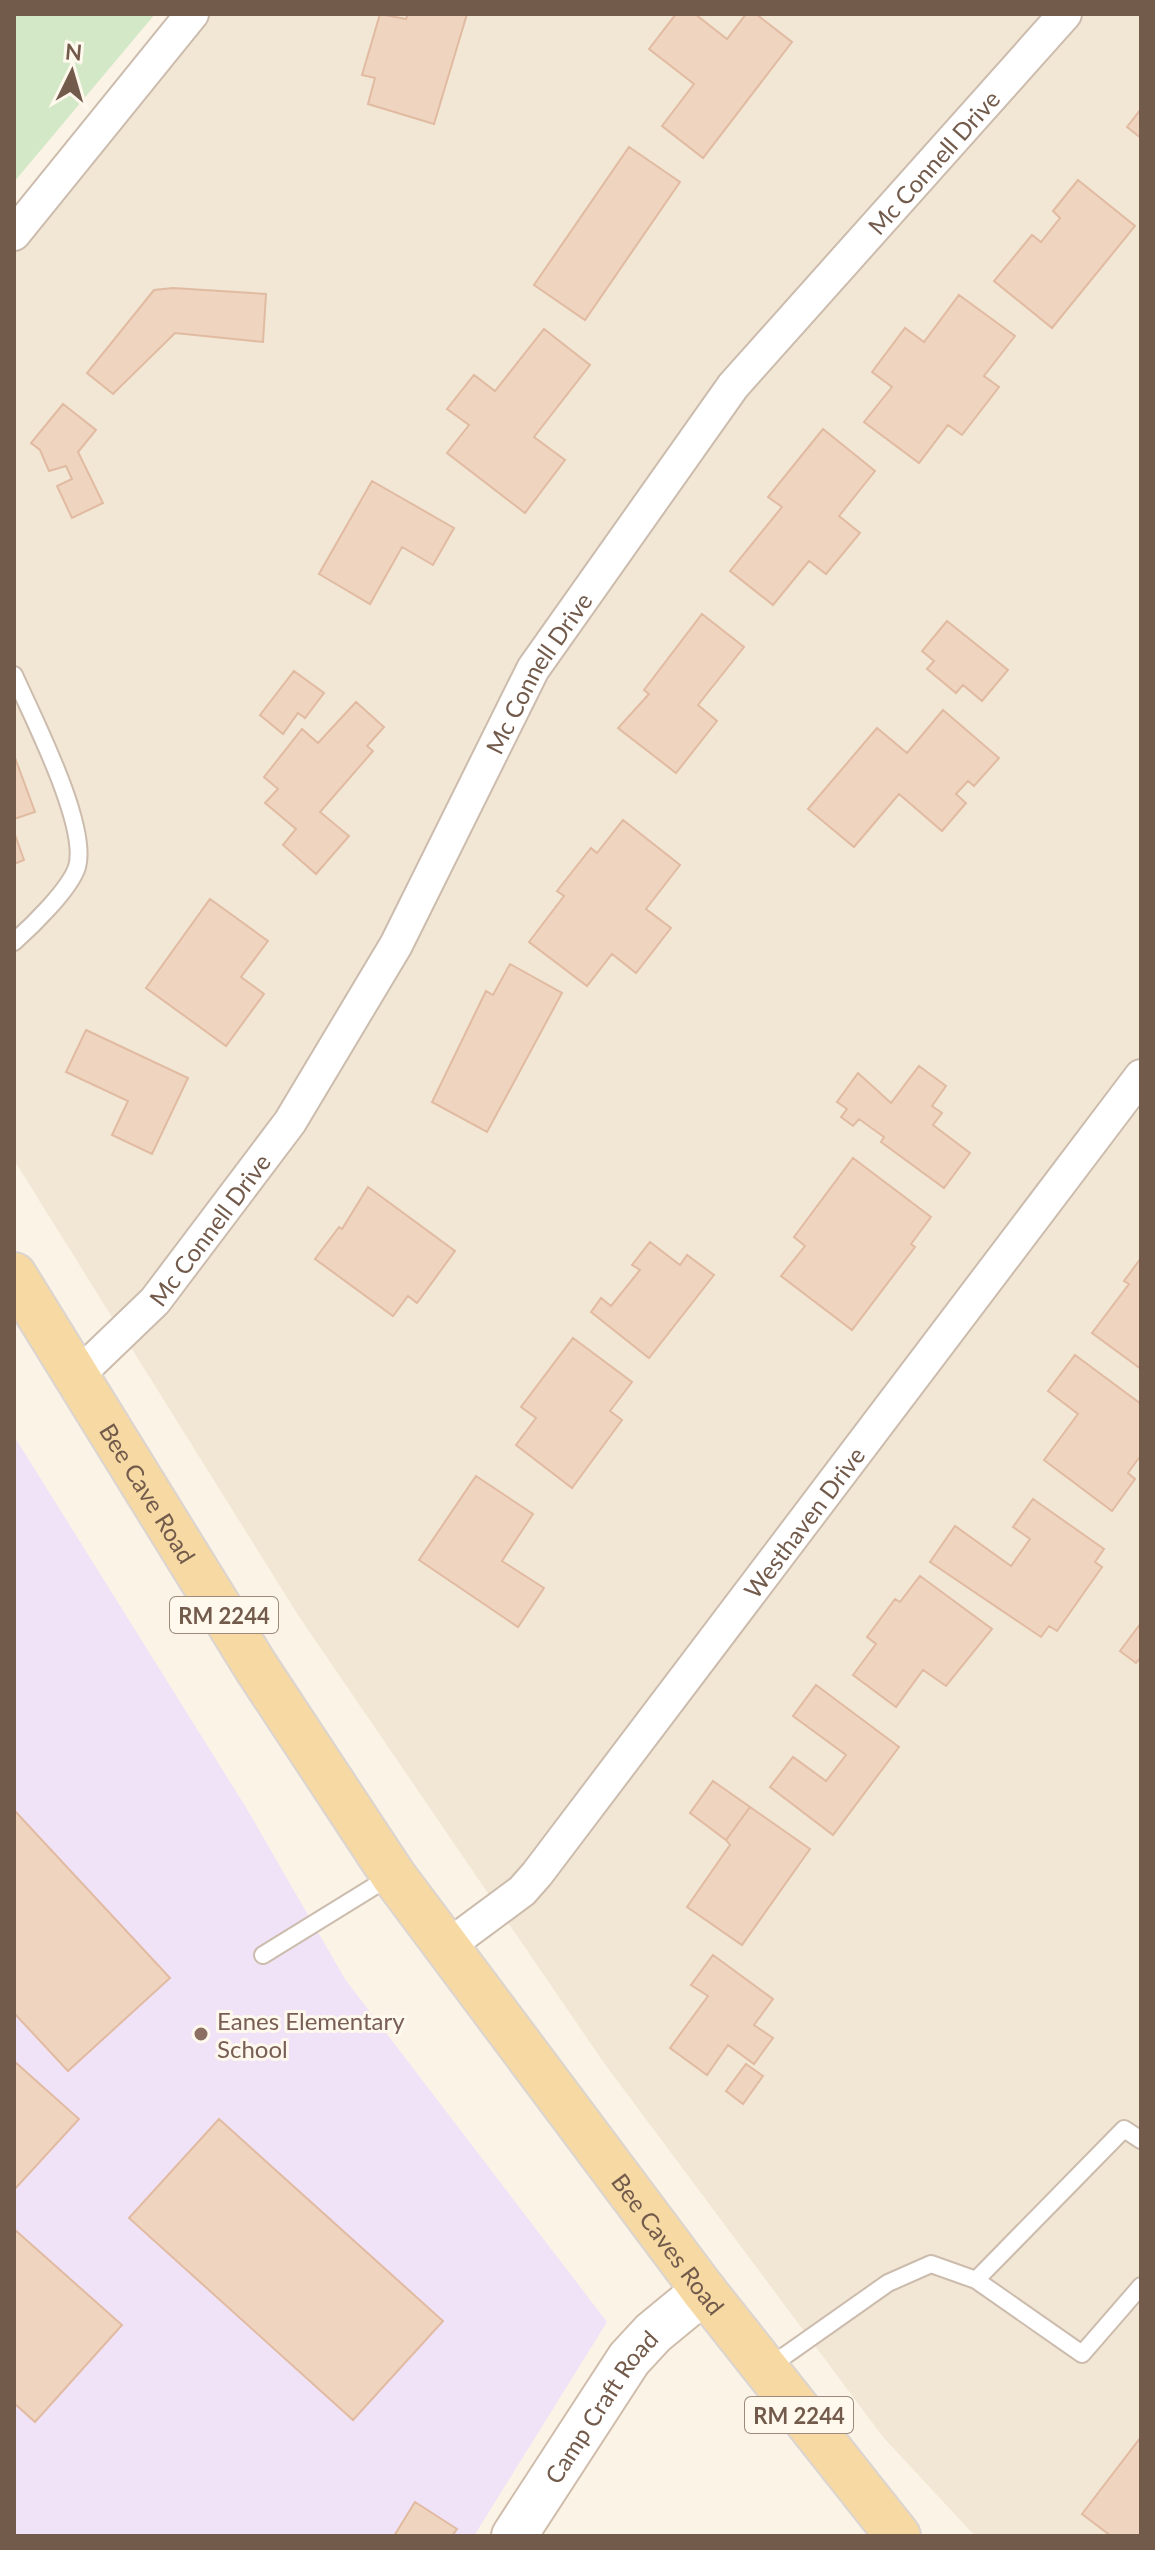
<svg xmlns="http://www.w3.org/2000/svg" width="1155" height="2550" viewBox="0 0 1155 2550" font-family="Lato,sans-serif">
  <rect width="100%" height="100%" fill="#fbf4e6"/>
  <path fill="#f2e6d5" d="M205,14H1141V2536H975L883,2437L604,2063L298,1615L14,1160V251Z"/>
  <path fill="#f1e3f7" d="M14,1436L247,1809L345,1979L607,2322L474,2536H14Z"/>
  <path fill="#d3e8c6" d="M14,14H155L14,182Z"/>
  <path fill="#efd4c0" stroke="#e1bba1" stroke-width="2" d="M380,14L406,19L408,14H467L434,124L368,104L375,78L362,75Z
    M676,14H695L727,39L746,14H756L792,42L703,158L662,126L694,84L649,49Z
    M1141,109V138L1127,127Z
    M629,147L680,182L585,320L534,285Z
    M1078,180L1135,226L1052,328L994,281L1032,235L1041,242L1060,218L1053,211Z
    M173,288L266,294L263,342L175,333L113,394L87,373L154,290Z
    M959,295L1015,336L984,376L999,387L962,435L948,425L919,463L864,422L892,387L872,372L905,328L924,342Z
    M544,329L590,365L534,437L565,460L525,513L447,453L469,425L447,409L474,375L495,391Z
    M63,404L96,430L78,452L103,503L72,518L57,486L72,479L66,466L49,471L40,450L31,443Z
    M823,429L875,471L839,516L860,533L826,574L809,561L773,605L730,571L782,507L768,497Z
    M372,481L454,528L433,565L402,547L370,604L319,574Z
    M702,614L744,647L698,705L717,721L676,773L618,728L649,694L644,690Z
    M947,621L1008,670L982,701L963,685L956,693L927,669L934,661L922,651Z
    M294,671L324,693L305,718L298,713L283,734L260,715Z
    M356,702L384,727L367,746L373,751L320,812L349,836L316,874L283,845L296,829L265,803L278,789L264,777L302,729L318,743Z
    M943,710L999,758L974,786L968,781L956,794L966,803L942,831L899,794L854,847L808,809L877,728L907,753Z
    M14,755L35,812L14,819Z
    M623,820L680,865L646,909L671,928L636,973L612,954L587,986L529,942L564,896L557,891L591,848L597,853Z
    M14,832L24,860L14,864Z
    M210,899L268,941L241,977L264,994L226,1046L146,988Z
    M510,964L562,993L487,1132L432,1102L486,991L493,995Z
    M86,1030L188,1078L152,1154L112,1135L128,1101L66,1072Z
    M919,1066L946,1086L932,1106L942,1113L933,1125L970,1153L944,1188L881,1142L884,1137L859,1119L853,1126L841,1117L847,1109L837,1102L858,1073L891,1103Z
    M853,1158L931,1217L911,1244L915,1247L852,1330L781,1276L805,1246L794,1237Z
    M368,1187L455,1251L417,1303L408,1296L393,1316L315,1259L339,1227L342,1229Z
    M650,1242L680,1265L687,1255L714,1275L649,1358L591,1312L601,1298L611,1306L640,1270L632,1265Z
    M1141,1258V1369L1092,1333L1129,1284L1124,1281Z
    M573,1338L632,1382L610,1411L622,1420L572,1488L516,1445L536,1418L521,1407Z
    M1075,1355L1141,1404V1455L1128,1473L1135,1479L1112,1511L1044,1460L1078,1414L1048,1391Z
    M476,1476L533,1514L502,1561L544,1588L518,1627L419,1560Z
    M1033,1499L1104,1549L1095,1562L1102,1567L1057,1631L1049,1626L1041,1637L930,1562L955,1526L1011,1566L1030,1539L1013,1527Z
    M920,1576L992,1629L946,1686L923,1670L896,1707L853,1675L876,1644L867,1637L895,1599L900,1602Z
    M1141,1623V1657L1136,1663L1120,1651Z
    M816,1685L899,1747L833,1835L770,1787L793,1757L826,1781L846,1755L793,1716Z
    M713,1781L750,1807L726,1840L690,1813Z
    M750,1807L810,1849L742,1945L687,1907L730,1845L726,1840Z
    M14,1810L170,1978L68,2071L14,2013Z
    M713,1955L773,1999L754,2025L773,2038L754,2064L728,2045L707,2075L670,2048L708,1996L691,1985Z
    M14,2061L79,2119L14,2190Z
    M746,2064L763,2076L743,2104L726,2091Z
    M219,2119L443,2321L353,2420L129,2218Z
    M14,2229L122,2325L35,2422L14,2403Z
    M1141,2437V2536H1111L1082,2514Z
    M415,2502L457,2529L452,2536H394Z"/>
  <g fill="none" stroke-linecap="round" stroke-linejoin="round">
    <g stroke="#ccbcad" stroke-width="20">
      <path id="lane" d="M14,675C32,716 89,826 77,867C70,889 32,926 14,942
        M263,1955L391,1876
        M976,2280L1124,2129L1141,2140
        M766,2369L888,2283L931,2264L976,2280L1082,2354L1141,2286"/>
    </g>
    <g stroke="#ccbcad" stroke-width="36">
      <g id="street">
        <path d="M14,234L192,14"/>
        <path id="s1" d="M77,1376L155,1301L290,1122L396,945L533,669L733,386L1065,14"/>
        <path id="s2" d="M445,1948L522,1891L537,1874L1141,1076"/>
      </g>
    </g>
    <g stroke="#cfbcab" stroke-width="48">
      <g id="secondary">
        <path id="s3" d="M514,2536L629,2359L653,2333L704,2291"/>
      </g>
    </g>
    <g stroke="#dbd4d0" stroke-width="48">
      <g id="primary">
        <path id="s4" d="M14,1275L256,1667L393,1875L704,2291L898,2536"/>
      </g>
    </g>
    <use href="#lane" stroke="#fff" stroke-width="16"/>
    <use href="#street" stroke="#fff" stroke-width="32"/>
    <use href="#secondary" stroke="#fff" stroke-width="44"/>
    <use href="#primary" stroke="#f6d9a3" stroke-width="44"/>
  </g>
  <circle fill="#8d6e63" stroke="#fef8ed" stroke-width="3" cx="201" cy="2034" r="8"/>
  <g text-anchor="middle" dominant-baseline="central" stroke-width="6" stroke-linejoin="round" paint-order="stroke">
    <g fill="#fef8ed" stroke="#9d8a7c" stroke-width="2">
      <rect x="170" y="1597" width="108" height="36" rx="6"/>
      <rect x="745" y="2397" width="108" height="36" rx="6"/>
    </g>
    <g font-size="22" font-weight="bold" fill="#735b4c">
      <text x="224" y="1615">RM 2244</text>
      <text x="799" y="2415">RM 2244</text>
    </g>
    <g font-size="24" fill="#735b4c" stroke="#fef8ed">
      <text stroke="none"><textPath href="#s1" startOffset="1494">Mc Connell Drive</textPath></text>
      <text stroke="none"><textPath href="#s1" startOffset="846">Mc Connell Drive</textPath></text>
      <text stroke="none"><textPath href="#s1" startOffset="198">Mc Connell Drive</textPath></text>
      <text stroke="none"><textPath href="#s4" startOffset="256">Bee Cave Road</textPath></text>
      <text stroke="none"><textPath href="#s2" startOffset="560">Westhaven Drive</textPath></text>
      <text stroke="none"><textPath href="#s4" startOffset="1170">Bee Caves Road</textPath></text>
      <text stroke="none"><textPath href="#s3" startOffset="156">Camp Craft Road</textPath></text>
    </g>
    <g font-size="24" fill="#785e54" stroke="#fef8ed" text-anchor="start">
      <text x="217" y="2020">Eanes Elementary<tspan x="217" dy="28">School</tspan></text>
    </g>
  </g>
  <rect width="1155" height="2550" fill="none" stroke="#735b4c" stroke-width="32"/>
  <g transform="translate(72 72) rotate(5)" stroke="#fef8ed" stroke-width="6" paint-order="stroke">
  <path d="M0-6L14 30L0 20L-14 30Z" fill="#735b4c"/>
  <text y="-12" font-size="22" font-weight="bold" text-anchor="middle" fill="#735b4c">N</text>
  </g>
</svg>
